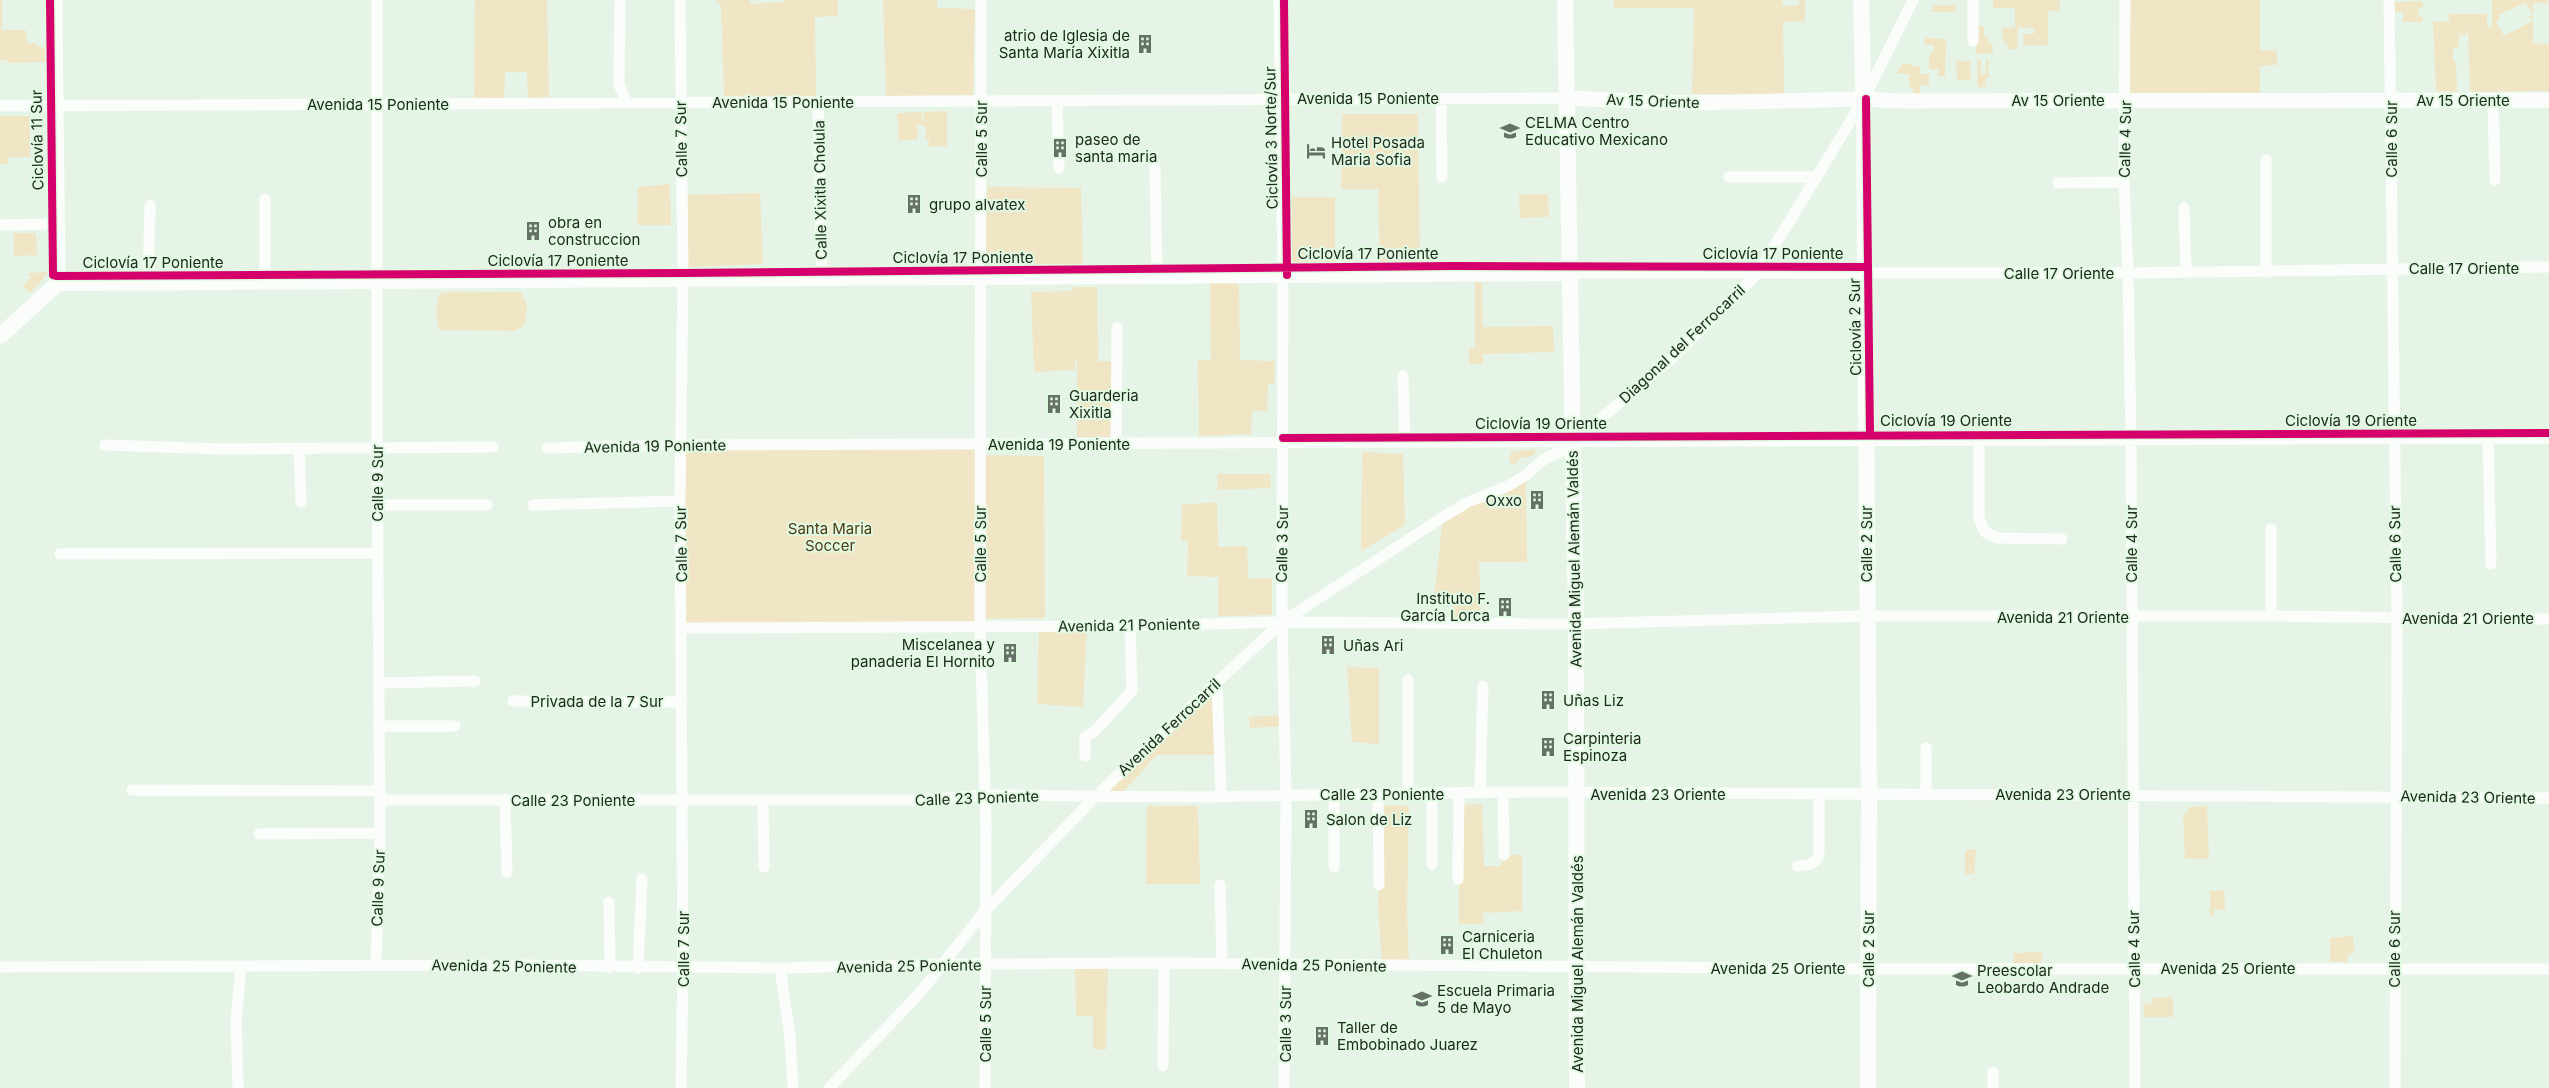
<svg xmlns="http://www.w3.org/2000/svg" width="2549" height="1088" viewBox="0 0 2549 1088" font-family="Inter,sans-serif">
  <rect width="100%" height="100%" fill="#e6f4e7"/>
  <path fill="#f0e5c5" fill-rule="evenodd" d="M0,0H2V30H26L27,43H36L37,47H48V62L7,63V60H0Z
    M475,0H547L549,97L528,98L527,72H505L504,99L474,98Z
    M716,0H750L751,4L784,2V0H838V16L815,17L816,101L724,96L721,5Z
    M883,0H937V8L975,9L973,95L886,96Z
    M1614,0H1782V6L1799,5V0H1805V21L1783,22L1784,95L1692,94L1694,8H1614Z
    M1993,0H2060L2059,11H2048V45H2023V34H2034V28L2018,27L2017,49H2007V43L2003,42L2002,28L2015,27V8H1993Z
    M2129,0H2260V50L2277,51V65L2260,66V93H2129Z
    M2492,0H2549V3H2533V43L2549,44V91L2470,92L2468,30H2466V35H2459V47L2453,48V62H2456L2457,92L2436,91L2433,22L2449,21V14H2487V26L2492,27ZM2525,3L2533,14L2530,16L2532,21L2504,36L2496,22L2500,19L2498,15Z
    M2422,1L2423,7L2418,8V15H2422L2423,22H2403V12H2395L2394,2Z
    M1934,5H1956V12H1930Z
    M1984,26V36H1987L1988,43L1992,42L1993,53L1976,54V27Z
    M1925,38L1946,39L1945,76H1938V69H1929V54L1933,53L1934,45H1924Z
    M1986,59H1988L1989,78H1986V86L1978,88L1977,60H1981V74H1986Z
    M1956,61H1970L1971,80H1957Z
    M1902,64H1913V67L1920,66V74H1929V85H1920V96H1913V87H1909V74L1896,73Z
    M947,111V146L929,147V140H926V126H923L924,112Z
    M922,112L923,125H917L918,139L899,141L897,113Z
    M1342,114H1418L1420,267L1380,265L1378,189H1341Z
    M0,116H30V157H8V164H0Z
    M670,184L671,225H637L638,187Z
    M987,187L1081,188L1083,264H985Z
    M760,193L763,264L686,267L685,195Z
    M1548,194L1549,217L1520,218L1519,195Z
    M1287,197H1335V268H1287Z
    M14,233H36L37,255L14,256Z
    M49,272L30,293L23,286L31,277L27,273Z
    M1210,282L1239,284L1240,367L1241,360L1275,361L1274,384H1268L1267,411H1252L1251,434L1199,436L1198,360H1211Z
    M1475,282H1482L1483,327L1553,326L1554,352L1483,354V364H1469V348H1475Z
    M1073,287H1097L1098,361H1115L1114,437H1077V362H1075V370L1034,372L1031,292L1072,291Z
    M445,292H520C529,303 528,315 523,327L513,331L440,330C435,319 435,305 440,294Z
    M681,445H980V627L682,628Z
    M1536,449L1534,455L1518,459L1517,463L1512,465L1508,458L1511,455L1510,452Z
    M1362,452L1403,454L1405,525L1361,551Z
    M985,455L1044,456L1045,618L985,619Z
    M1217,474H1270L1271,488L1218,490Z
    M1526,475L1527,562H1479L1481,623H1453V599L1434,598L1443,517Z
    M1217,502L1218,547L1247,546L1248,579L1272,578V615L1218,616V577L1187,576L1188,541H1181L1182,505Z
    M1087,626L1083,707L1037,704L1039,627Z
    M1347,667L1379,668V744L1352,742Z
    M1217,682L1219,755H1157L1120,795H1097Z
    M1284,715V726L1250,728L1249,717Z
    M1482,804L1484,866H1501L1504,855H1522V911L1483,913L1484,924H1459V805Z
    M1379,805L1409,806L1407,910L1409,966L1382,965L1378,907Z
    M1147,806H1198L1200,884H1146Z
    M2207,806L2209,859H2185L2183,814H2187L2188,807Z
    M1976,849L1974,874H1965V850Z
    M2224,890L2225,909L2214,910L2213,916H2210V891Z
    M2353,936L2354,953L2348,954L2347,962H2330V938Z
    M2042,952L2041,964L2013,965L2014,953Z
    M1108,964L1106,1050L1093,1049V1016H1076L1075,965Z
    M2173,997V1017H2144L2143,1004L2153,1003V998Z"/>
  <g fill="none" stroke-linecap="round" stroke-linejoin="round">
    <path stroke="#fbfdfb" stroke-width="11" d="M620,0L619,85L627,103
      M680,0L683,273L680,501L683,968L681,1088
      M981,0L980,627L986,826L985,1088
      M1279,0L1283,268L1282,622L1286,795L1284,1088
      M1973,0V41
      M2125,0L2124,182L2128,273L2131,439L2135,1088
      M2389,0L2397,618L2395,1088
      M1441,98L1442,177
      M2493,100L2495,180
      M1057,101L1059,168
      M818,102L822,278
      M0,106L1567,98
      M1155,167L1157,276
      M1729,177H1817
      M2058,183L2124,182
      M265,199V282
      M2184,208L2186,273
      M0,225L56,224
      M2266,272V160
      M1569,273H2128L2549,267
      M148,283L150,205
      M1403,376L1405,443
      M2488,439L2491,564
      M1979,440V519L1985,532L1997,538L2062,539
      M1116,444L1117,327
      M105,445L222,449L493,447
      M299,448L301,502
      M547,448L667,445L2549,438
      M377,505H487
      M533,505L680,501
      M60,554L377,553
      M2271,616V529
      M682,628L1130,626L1282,622L1569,624L1866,616H2271L2549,619
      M1217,682L1221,796
      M378,683L475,681
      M513,701L682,702
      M378,726H455
      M1926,748V793
      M1085,756V737L1094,732L1132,691L1130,626
      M132,790L379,791
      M1503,792L1504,855
      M1480,793L1483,686
      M1378,794L1379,885
      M1408,794V680
      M1432,794V864
      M379,800H915L985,795L1199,797L1503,792L2549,798
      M505,800L507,873
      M763,800L764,867
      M259,834L380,833
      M1797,866C1808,865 1815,865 1819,854V794
      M1334,867V794
      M1458,879L1459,793
      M1220,885L1222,963
      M609,902L610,968
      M376,965L380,833L377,448V0
      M0,967L526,965L780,968L944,964L1164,963L1868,969H2549
      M638,968L642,879
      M780,968L790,1037L793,1088
      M1163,1066L1164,963
      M238,1088L236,1021L241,967
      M829,1088L919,994L984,912L1097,795L1217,682L1282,622L1443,517L1468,502L1508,486L1526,475L1543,460L1565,449L1670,360L1758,273L1864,99L1913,0
      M1993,1088V1072"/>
    <path stroke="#fbfdfb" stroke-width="15" d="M55,0L58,283
      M1567,98L1689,103L1864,99L1902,101L2549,100"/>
    <path stroke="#fbfdfb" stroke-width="16" d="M1565,0L1576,624L1577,1088
      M1861,0L1864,120L1869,793L1868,1088
      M0,336L58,283L1569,273"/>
    <g stroke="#e0fae1" stroke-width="11">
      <path id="cycleway" d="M50,0L53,275L57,276L683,273L1452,266L1868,267
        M1284,0L1287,275
        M1866,99L1870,434
        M1283,438L2549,433"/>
    </g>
    <use href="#cycleway" stroke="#d6006c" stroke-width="8"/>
  </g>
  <defs>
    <g id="building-bare" transform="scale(1.5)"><path d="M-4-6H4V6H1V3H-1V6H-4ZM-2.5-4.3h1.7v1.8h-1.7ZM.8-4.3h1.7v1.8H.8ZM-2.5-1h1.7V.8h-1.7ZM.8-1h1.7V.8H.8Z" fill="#657066" stroke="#e0fae1" stroke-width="2.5" paint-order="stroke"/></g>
    <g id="school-bare" transform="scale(1.5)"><path d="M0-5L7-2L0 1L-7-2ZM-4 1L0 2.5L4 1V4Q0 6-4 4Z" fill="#657066" stroke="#e0fae1" stroke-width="2.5" paint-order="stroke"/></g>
    <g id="hotel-bare" transform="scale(1.5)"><path d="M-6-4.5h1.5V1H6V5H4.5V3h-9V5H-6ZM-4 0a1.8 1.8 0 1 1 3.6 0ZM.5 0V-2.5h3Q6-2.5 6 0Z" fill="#657066" stroke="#e0fae1" stroke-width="2.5" paint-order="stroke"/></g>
  </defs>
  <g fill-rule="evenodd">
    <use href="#building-bare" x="1145" y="44"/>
    <use href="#school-bare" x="1510" y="131"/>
    <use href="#building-bare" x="1060" y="148"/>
    <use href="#hotel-bare" x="1316" y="151"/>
    <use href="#building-bare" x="914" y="204"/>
    <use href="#building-bare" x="533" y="231"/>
    <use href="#building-bare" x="1054" y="404"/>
    <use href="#building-bare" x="1537" y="500"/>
    <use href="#building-bare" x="1505" y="607"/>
    <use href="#building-bare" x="1328" y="645"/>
    <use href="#building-bare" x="1010" y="653"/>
    <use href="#building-bare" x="1548" y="700"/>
    <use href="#building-bare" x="1548" y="747"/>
    <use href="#building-bare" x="1311" y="819"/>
    <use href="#building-bare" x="1447" y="945"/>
    <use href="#school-bare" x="1962" y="979"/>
    <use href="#school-bare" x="1422" y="999"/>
    <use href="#building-bare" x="1322" y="1036"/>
  </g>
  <g text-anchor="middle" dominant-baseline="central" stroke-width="4" stroke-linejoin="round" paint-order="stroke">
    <g font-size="15" fill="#202920" stroke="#e0fae1" text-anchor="start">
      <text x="1130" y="35" text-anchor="end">atrio de Iglesia de<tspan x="1130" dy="17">Santa María Xixitla</tspan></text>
      <text x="1525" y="122">CELMA Centro<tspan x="1525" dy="17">Educativo Mexicano</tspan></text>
      <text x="1075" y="139">paseo de<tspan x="1075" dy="17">santa maria</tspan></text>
      <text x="1331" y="142">Hotel Posada<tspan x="1331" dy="17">Maria Sofia</tspan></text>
      <text x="929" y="204">grupo alvatex</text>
      <text x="548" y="222">obra en<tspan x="548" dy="17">construccion</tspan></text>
      <text x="1069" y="395">Guarderia<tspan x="1069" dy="17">Xixitla</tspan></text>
      <text x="1522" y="500" text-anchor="end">Oxxo</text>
      <text x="1490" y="598" text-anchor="end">Instituto F.<tspan x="1490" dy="17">García Lorca</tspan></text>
      <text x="995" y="644" text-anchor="end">Miscelanea y<tspan x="995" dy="17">panaderia El Hornito</tspan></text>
      <text x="1343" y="645">Uñas Ari</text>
      <text x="1563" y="700">Uñas Liz</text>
      <text x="1563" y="738">Carpinteria<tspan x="1563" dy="17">Espinoza</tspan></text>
      <text x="1326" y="819">Salon de Liz</text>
      <text x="1462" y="936">Carniceria<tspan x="1462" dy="17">El Chuleton</tspan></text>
      <text x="1977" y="970">Preescolar<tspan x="1977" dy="17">Leobardo Andrade</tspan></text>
      <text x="1437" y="990">Escuela Primaria<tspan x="1437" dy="17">5 de Mayo</tspan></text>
      <text x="1337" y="1027">Taller de<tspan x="1337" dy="17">Embobinado Juarez</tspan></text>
    </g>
    <g font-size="15" fill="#202920" stroke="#e0fae1">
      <text x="1368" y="98">Avenida 15 Poniente</text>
      <text x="2058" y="100">Av 15 Oriente</text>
      <text x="2463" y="100">Av 15 Oriente</text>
      <text transform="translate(1653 101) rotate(2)">Av 15 Oriente</text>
      <text x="783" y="102">Avenida 15 Poniente</text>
      <text x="378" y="104">Avenida 15 Poniente</text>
      <text transform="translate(1271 138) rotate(-91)">Ciclovía 3 Norte/Sur</text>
      <text transform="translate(681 139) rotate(-91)">Calle 7 Sur</text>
      <text transform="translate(981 139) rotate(-90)">Calle 5 Sur</text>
      <text transform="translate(2125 139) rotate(-89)">Calle 4 Sur</text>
      <text transform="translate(2391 139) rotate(-90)">Calle 6 Sur</text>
      <text transform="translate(37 140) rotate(-91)">Ciclovía 11 Sur</text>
      <text transform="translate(820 190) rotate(-91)">Calle Xixitla Cholula</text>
      <text x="1368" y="253">Ciclovía 17 Poniente</text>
      <text x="1773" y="253">Ciclovía 17 Poniente</text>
      <text x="963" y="257">Ciclovía 17 Poniente</text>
      <text x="558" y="260">Ciclovía 17 Poniente</text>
      <text x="153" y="262">Ciclovía 17 Poniente</text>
      <text x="2464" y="268">Calle 17 Oriente</text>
      <text x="2059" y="273">Calle 17 Oriente</text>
      <text transform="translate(1855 327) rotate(-91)">Ciclovía 2 Sur</text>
      <text transform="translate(1682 344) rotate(-43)">Diagonal del Ferrocarril</text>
      <text x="1946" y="420">Ciclovía 19 Oriente</text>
      <text x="2351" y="420">Ciclovía 19 Oriente</text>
      <text x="1541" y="423">Ciclovía 19 Oriente</text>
      <text x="1059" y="444">Avenida 19 Poniente</text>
      <text transform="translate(655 446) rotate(-1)">Avenida 19 Poniente</text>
      <text transform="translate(377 483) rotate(-90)">Calle 9 Sur</text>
      <text transform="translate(681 544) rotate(-91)">Calle 7 Sur</text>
      <text transform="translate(980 544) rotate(-90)">Calle 5 Sur</text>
      <text transform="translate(1282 544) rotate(-89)">Calle 3 Sur</text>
      <text transform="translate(1866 544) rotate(-90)">Calle 2 Sur</text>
      <text transform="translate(2131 544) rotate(-90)">Calle 4 Sur</text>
      <text transform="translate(2395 544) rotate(-91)">Calle 6 Sur</text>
      <text transform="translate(1574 559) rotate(-91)">Avenida Miguel Alemán Valdés</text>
      <text x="2063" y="617">Avenida 21 Oriente</text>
      <text x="2468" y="618">Avenida 21 Oriente</text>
      <text transform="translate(1129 625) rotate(-1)">Avenida 21 Poniente</text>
      <text x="597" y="701">Privada de la 7 Sur</text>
      <text transform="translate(1169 727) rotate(-43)">Avenida Ferrocarril</text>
      <text x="1382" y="794">Calle 23 Poniente</text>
      <text x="1658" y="794">Avenida 23 Oriente</text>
      <text x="2063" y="794">Avenida 23 Oriente</text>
      <text transform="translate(2468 797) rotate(1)">Avenida 23 Oriente</text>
      <text transform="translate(977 798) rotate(-2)">Calle 23 Poniente</text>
      <text x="573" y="800">Calle 23 Poniente</text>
      <text transform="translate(378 888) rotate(-88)">Calle 9 Sur</text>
      <text transform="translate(683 949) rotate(-90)">Calle 7 Sur</text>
      <text transform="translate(1868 949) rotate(-90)">Calle 2 Sur</text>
      <text transform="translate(2134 949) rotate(-91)">Calle 4 Sur</text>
      <text transform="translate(2394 949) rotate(-90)">Calle 6 Sur</text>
      <text transform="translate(1577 964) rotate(-90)">Avenida Miguel Alemán Valdés</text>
      <text transform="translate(1314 965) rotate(1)">Avenida 25 Poniente</text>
      <text transform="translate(504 966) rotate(1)">Avenida 25 Poniente</text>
      <text transform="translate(909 966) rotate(-1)">Avenida 25 Poniente</text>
      <text x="1778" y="968">Avenida 25 Oriente</text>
      <text x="2228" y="968">Avenida 25 Oriente</text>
      <text transform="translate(985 1024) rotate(-90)">Calle 5 Sur</text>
      <text transform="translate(1285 1024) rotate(-90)">Calle 3 Sur</text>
    </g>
    <g font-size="15" fill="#4f3913" stroke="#e0fae1">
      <text x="830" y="528">Santa Maria<tspan x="830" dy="17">Soccer</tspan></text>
    </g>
  </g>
</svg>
